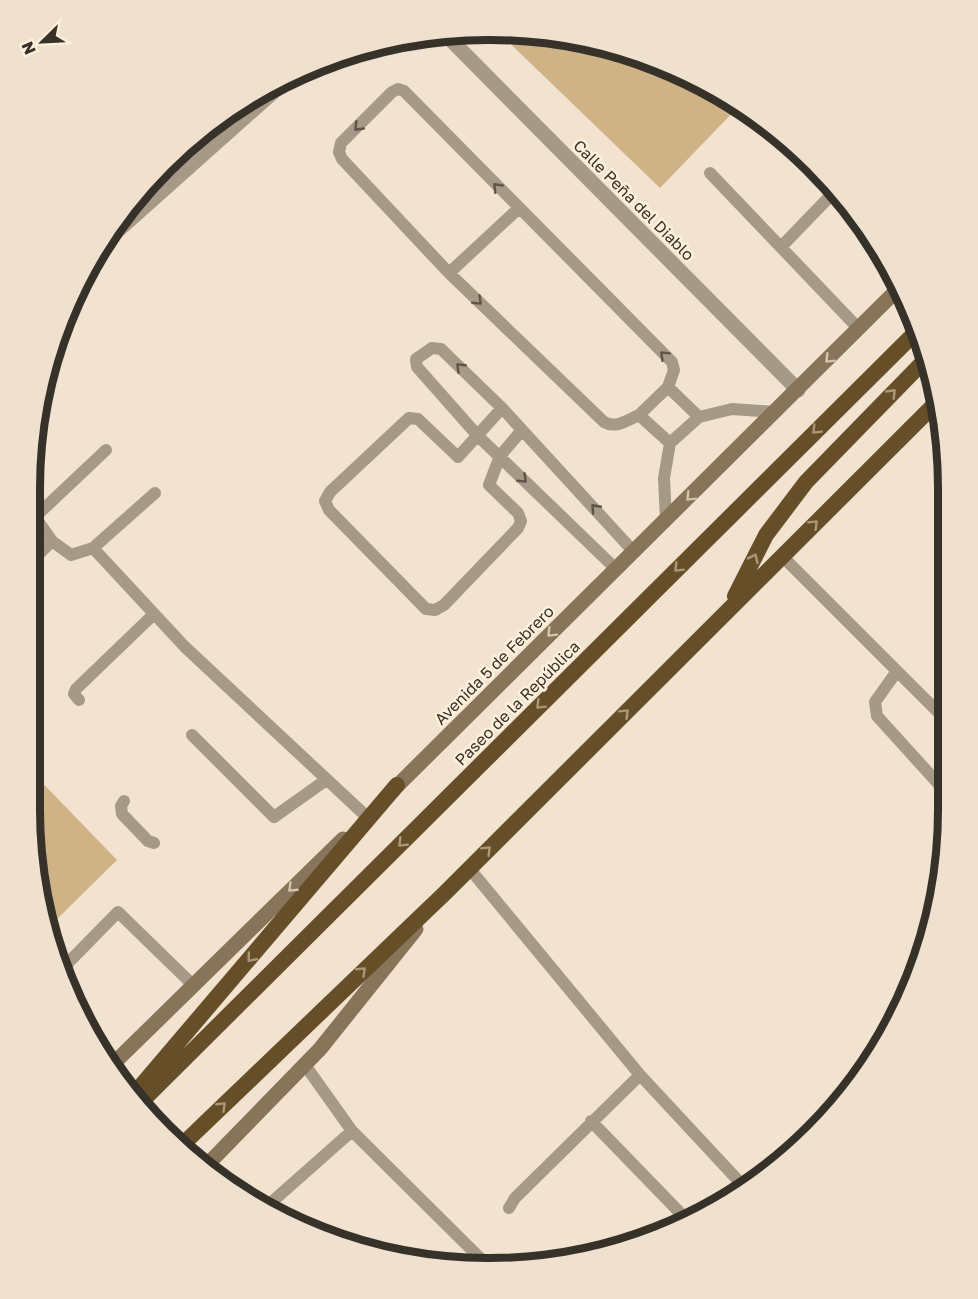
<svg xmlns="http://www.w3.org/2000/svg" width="978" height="1299" viewBox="0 0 978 1299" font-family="'Golos Text',sans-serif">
  <rect width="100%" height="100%" fill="#f1e3cf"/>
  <path fill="#d0b287" d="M497,31L578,39L664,65L740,105L660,188Z
    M30,770L117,860L55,921L43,910L30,810Z"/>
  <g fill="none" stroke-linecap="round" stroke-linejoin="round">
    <path stroke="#a69986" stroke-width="12" d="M710,173L859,329
      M781,247L835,191
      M449,273L518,209
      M502,408L458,457L418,419L409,418L330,492L325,501L329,510L426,609L435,610L444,605L518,528L521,521L518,513L489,485L500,456L522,430
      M639,415L668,387
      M670,443L639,415C627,420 616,429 604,422L449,273L342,159L339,152L341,143L392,92L398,89L404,91L672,362L674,370L668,387L699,417
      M155,493L93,548L185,647L366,816
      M666,520L664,478L670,443L699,417L732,409L776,412
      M93,548L71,555L52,541L35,517L106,450
      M31,553L36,557L52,541
      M782,556L944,718
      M616,569L478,436L417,367L416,359L432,348L441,349L502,408L634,552
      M897,671L875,702L877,716L944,790
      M79,700L74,694L76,689L154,614
      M192,735L274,817L326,780
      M124,801L121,806L122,814L148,841L154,843
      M469,868L640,1075L747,1190
      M54,949L68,964
      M62,969L118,912L193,985
      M591,1121L687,1220
      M352,1131L488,1266
      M265,1208L352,1131L305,1065
      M509,1208L515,1198L640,1075"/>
    <path stroke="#a69986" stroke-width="15" d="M445,34L798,390
      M105,242L290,77"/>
    <path stroke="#877459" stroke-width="15" d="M390,793L899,288
      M112,1065L343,839
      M205,1167L320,1049L416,929"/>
    <path stroke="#664e28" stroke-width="16" d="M735,596L766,535L806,482L925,360
      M135,1093L397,785
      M142,1101L918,330
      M180,1147L446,892L937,402"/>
  </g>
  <defs><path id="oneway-chevron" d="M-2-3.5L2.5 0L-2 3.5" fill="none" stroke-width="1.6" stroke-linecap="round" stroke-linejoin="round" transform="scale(1.5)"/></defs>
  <g stroke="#5d554a">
    <use href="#oneway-chevron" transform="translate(358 127) rotate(134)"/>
    <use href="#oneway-chevron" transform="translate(497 187) rotate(-134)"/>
    <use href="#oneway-chevron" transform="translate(478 301) rotate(44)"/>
    <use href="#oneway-chevron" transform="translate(664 355) rotate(-135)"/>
    <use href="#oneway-chevron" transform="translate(460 367) rotate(-136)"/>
    <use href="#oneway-chevron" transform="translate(523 479) rotate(44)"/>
    <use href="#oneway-chevron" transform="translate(595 508) rotate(-132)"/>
  </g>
  <g stroke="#d5c5ae">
    <use href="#oneway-chevron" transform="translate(829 359) rotate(135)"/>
    <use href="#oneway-chevron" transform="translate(690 497) rotate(135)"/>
    <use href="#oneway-chevron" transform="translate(551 633) rotate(135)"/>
    <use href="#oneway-chevron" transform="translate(292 888) rotate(136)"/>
  </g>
  <g stroke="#ab9779">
    <use href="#oneway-chevron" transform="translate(892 393) rotate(-46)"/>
    <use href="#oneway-chevron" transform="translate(816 430) rotate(135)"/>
    <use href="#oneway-chevron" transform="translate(814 524) rotate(-45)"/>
    <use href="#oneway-chevron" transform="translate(754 558) rotate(-64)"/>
    <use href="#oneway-chevron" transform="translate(678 568) rotate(135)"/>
    <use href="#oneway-chevron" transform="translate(540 705) rotate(135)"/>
    <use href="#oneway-chevron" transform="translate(625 713) rotate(-45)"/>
    <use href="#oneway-chevron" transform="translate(402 843) rotate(135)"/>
    <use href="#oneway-chevron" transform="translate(487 850) rotate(-45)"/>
    <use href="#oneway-chevron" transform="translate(251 958) rotate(130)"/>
    <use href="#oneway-chevron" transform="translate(362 971) rotate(-44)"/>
    <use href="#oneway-chevron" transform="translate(222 1106) rotate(-44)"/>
  </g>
  <g text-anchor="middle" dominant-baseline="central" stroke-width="5" stroke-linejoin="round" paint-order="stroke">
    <g font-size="16" fill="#363129" stroke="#fff0dc">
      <text transform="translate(634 200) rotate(45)">Calle Peña del Diablo</text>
      <text transform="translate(494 665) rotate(-45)">Avenida 5 de Febrero</text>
      <text transform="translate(517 703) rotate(-45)">Paseo de la República</text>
    </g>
  </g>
  <path d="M0 0H978V1299H0ZM488 40H490A448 448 0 0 1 938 488V810A448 448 0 0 1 490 1258H488A448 448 0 0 1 40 810V488A448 448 0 0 1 488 40Z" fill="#efe1ce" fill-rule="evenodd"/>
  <path fill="none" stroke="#363129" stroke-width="8" d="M488 40H490A448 448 0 0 1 938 488V810A448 448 0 0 1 490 1258H488A448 448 0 0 1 40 810V488A448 448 0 0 1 488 40Z"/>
  <g transform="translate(42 42) rotate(246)" stroke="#fff0dc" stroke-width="4.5" paint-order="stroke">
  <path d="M0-4.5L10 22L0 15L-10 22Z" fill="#363129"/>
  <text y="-9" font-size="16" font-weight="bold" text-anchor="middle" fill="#363129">N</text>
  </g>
</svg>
